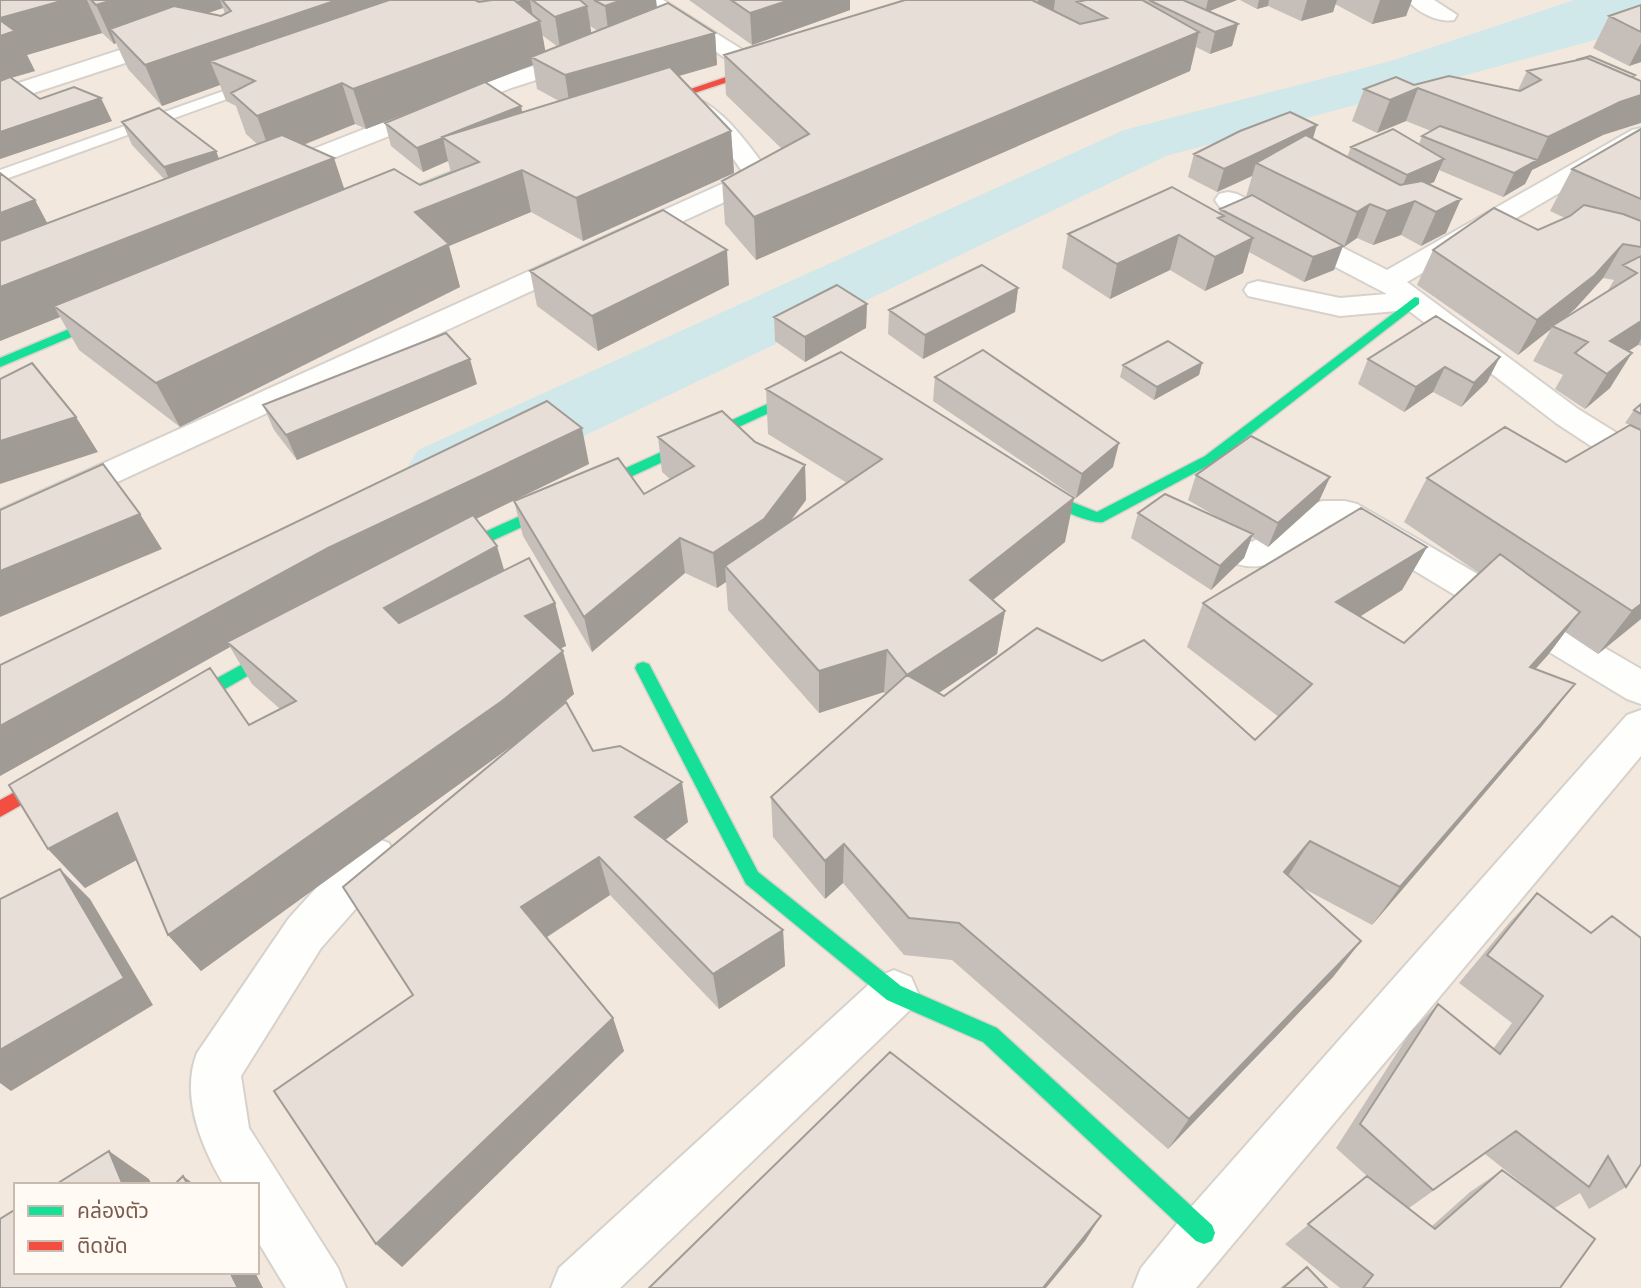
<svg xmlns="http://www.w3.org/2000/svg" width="1641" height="1288" viewBox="0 0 1641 1288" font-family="Commissioner,'Noto Sans Thai',sans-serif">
  <rect width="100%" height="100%" fill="#f9f5f0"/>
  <path fill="#f2e8de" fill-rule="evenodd" d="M0,0H1641V1288H0ZM16,1185H257V1272H16Z"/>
  <path fill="#d0e8ea" d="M1574,0H1641V9L1576,29L1145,143Z"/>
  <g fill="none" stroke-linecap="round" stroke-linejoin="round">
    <path fill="#d0e8ea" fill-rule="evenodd" d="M1611,0H1641V24L1595,40L1166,156L476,488L447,496L418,488L406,469L418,450L1124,130L1557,18Z"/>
    <g stroke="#d7d1cb" stroke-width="4">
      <path id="lane" d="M255,80L260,81L262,84L260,87L0,181V170Z"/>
    </g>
    <g stroke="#d7d1cb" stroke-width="4">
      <path id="street" d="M639,0H663L765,64L768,69L765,74H749Z
        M1408,0H1434L1457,15L1454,20C1439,23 1416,12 1408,0Z
        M172,33L180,35L183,40L180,45L0,104V89Z
        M584,50L592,52L595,57L592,62L511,88L285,177L276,180L267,177L263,172L267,167L495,78Z
        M693,98C722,105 755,153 772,177L768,182L0,536V510L744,174L723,144L681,105L685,100Z
        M1641,128V145L1407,282L1578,409L1641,448V474L1629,471L1556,423L1408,310L1340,316L1248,296L1244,290L1248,284L1258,281L1340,298L1387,294L1219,206L1215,200L1219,194L1228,192L1237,194L1387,270L1632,130Z
        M1323,501H1345L1357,504L1641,669V704L1627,699L1339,525H1330C1287,556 1265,584 1212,553C1201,546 1189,541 1182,529L1187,520C1213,513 1230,533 1252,542L1311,504Z
        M1641,710V756L1196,1288H1133L1141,1268L1185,1214L1627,715Z
        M373,837L389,843L395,857L389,871L321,948L241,1076L249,1128L338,1268L346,1288H286L257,1240V1185H224C202,1148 180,1096 197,1053L289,918L357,843Z
        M894,970L911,977L918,993L911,1009L620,1288H551L559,1268L877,977Z"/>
    </g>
    <g stroke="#d9d2cb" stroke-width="3">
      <path id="fast" d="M502,151L507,154L506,156L380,206L371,204Z
        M1415,297L1419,298V304L1215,462L1103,522C1087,525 1032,497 1021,484L1028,479L1052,494L1097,512L1205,456Z
        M117,309L121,310V316L0,367V358Z
        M816,382L822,386L821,389L446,562L441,563L434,558L436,554Z
        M288,639L294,641L296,645L294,649L182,714H170L168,709L170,704Z
        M643,662L649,664L758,872L901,986L997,1028L1212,1225L1215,1233L1212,1241L1204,1244L1196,1241L983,1042L887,1000L746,884L635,668L637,664Z"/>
    </g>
    <g stroke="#d9d2cb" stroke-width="3">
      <path id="jam" d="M774,61L779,64L777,66L645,109L637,107Z
        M63,766L69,768L72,773L69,778L0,817V800Z"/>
    </g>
    <use href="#lane" fill="#fefefd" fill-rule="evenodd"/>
    <use href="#street" fill="#fefefd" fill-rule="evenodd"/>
    <use href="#fast" fill="#16e098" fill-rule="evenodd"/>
    <use href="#jam" fill="#f24e42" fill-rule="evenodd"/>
  </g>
  <path fill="#c6bfb9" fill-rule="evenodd" d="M0,0H656L657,8L715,33L717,65L679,76L731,131L734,173L583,241L531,212L449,246L460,287L180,427L79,350L60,317L0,341L47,223L164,179L132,145L122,122L216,151L219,159L257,144L246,134L236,106L226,101L220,85L162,106L128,69L116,43L114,44L102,33L27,55L35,71L11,78L40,99L112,121L0,159ZM223,8L225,14L221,16L208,13ZM590,26L598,31L591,34ZM542,35L558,47L545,52ZM533,65L537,89L559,101L522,112L521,106L486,83ZM419,109L385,123L391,146L423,172L448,161L451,173L420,185L344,189L304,145L355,124L366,129Z
    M689,0H850V10L752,45Z
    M905,0H1237L1209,11L1238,24L1232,46L1210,54L1196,47L1190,71L756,260L725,224L722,181L782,149L726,95L724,55Z
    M1240,0H1412L1406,16L1372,24L1335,4L1333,12L1301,21L1268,6L1257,9Z
    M1641,5V62L1629,66L1593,48L1609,16Z
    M1527,71L1635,75L1603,135L1532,170L1525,184L1503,197L1439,170L1434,182L1429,184L1446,233L1421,246L1401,235L1373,245L1357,238L1344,247L1338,243L1334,270L1304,282L1249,252L1243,273L1205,291L1170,270L1110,299L1062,268L1068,234L1219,213L1220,209L1246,197L1252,176L1217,192L1188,177L1194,154L1313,138L1347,157L1351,147L1419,144L1422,136L1431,131L1406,121L1377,133L1352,121L1364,89L1414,85L1518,90Z
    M1641,129V346L1638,345L1628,351L1610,388L1585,409L1555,389L1563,375L1533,361L1551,329L1518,355L1417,285L1433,250L1538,230L1565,218L1550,211L1572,169ZM1603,278L1614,280L1607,292L1562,320L1575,309Z
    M530,271L729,285L598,351L537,306Z
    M1018,288L1015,312L923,359L888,334L889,310Z
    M867,304L866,328L805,362L775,341L774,317Z
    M1436,316L1487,382L1461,407L1433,392L1404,412L1358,384L1368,359Z
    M1202,363L1199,375L1154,400L1120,377L1123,365Z
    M935,377L1113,467L1076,498L933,401Z
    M477,384L297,460L274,430L263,405Z
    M766,389L1065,542L993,600L1005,611L997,654L938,693L944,696L1255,740L1279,717L1187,647L1203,603L1427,547L1402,590L1360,616L1404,643L1479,573L1404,522L1427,478L1566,462L1630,425L1625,423L1634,410L1641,404V619L1598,654L1565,632L1548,655L1535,669L1542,726L1372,925L1301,887L1361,941L1333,977L1168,1149L952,960L904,955L843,883L825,899L773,837L771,797L885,694L884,692L819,713L728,610L726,582L717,588L685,573L592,652L523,536L514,501L644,494L670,479L662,472L658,437L755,442L805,465L806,500L790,522L847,483L768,434Z
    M589,464L476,519L504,571L555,603L566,646L560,648L574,694L516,743L201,971L168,935L137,860L85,888L48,849L249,725L280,709L252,684L230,647L0,776V665Z
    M1196,475L1330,477L1319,501L1268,547L1252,537L1244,558L1211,590L1131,538L1138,513L1222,520L1188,500Z
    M593,751L688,822L665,840L783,930L785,966L719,1009L610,895L546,938L613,1018L624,1051L402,1267L413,995L343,887Z
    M1537,893L1626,1187L1589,1209L1580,1193L1553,1209L1560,1288H1340L1285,1244L1367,1176L1336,1148L1411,1031L1438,1004L1493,1049L1512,1023L1459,983L1509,923ZM1485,1154L1553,1208L1502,1170L1470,1192L1432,1226L1409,1208Z
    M1307,1267L1327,1288H1280L1284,1285Z"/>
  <path fill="#a19b96" d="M65,0H87L102,33L27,55L35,71L0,81V18Z
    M113,0H220L223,8L122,42L110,29L116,43L114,44L96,5Z
    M337,0H457L210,61L220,85L162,106L145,65Z
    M522,0H530L534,23L540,21L547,60L531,57L533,65L366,129L353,89L502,4Z
    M622,0H656L658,19L609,37L605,6Z
    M790,0H850V10L752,45L750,13Z
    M1038,0H1055L1053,16L1035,22Z
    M1208,0H1237L1205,13Z
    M1259,0H1269L1268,6L1257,9Z
    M1307,0H1337L1333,12L1301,21Z
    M1380,0H1412L1406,16L1372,24Z
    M587,6L592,37L560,48L555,17Z
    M1238,24L1232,46L1210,54L1215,32Z
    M1199,32L1190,71L756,260L754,217Z
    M715,33L717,65L570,107L565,75Z
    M1641,43V62L1629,66Z
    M342,83L355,124L272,157L257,116Z
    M1418,88L1406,121L1377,133L1390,100Z
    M1641,95V123L1603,135L1532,170L1525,184L1503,197L1514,173L1537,160L1548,137L1620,102Z
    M101,98L112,121L0,159V132Z
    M521,106L525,129L443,138Z
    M1317,125L1310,148L1256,163L1252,176L1217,192L1224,169Z
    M731,131L734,173L583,241L576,198Z
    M443,138L448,161L423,172L417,148Z
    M216,151L225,175L174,191L164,167Z
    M334,158L348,200L54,306L60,317L0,341V287Z
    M1444,159L1434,182L1397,199L1407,175Z
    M522,170L531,212L449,246L460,287L180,427L156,383L415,212Z
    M1461,199L1446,233L1421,246L1436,212Z
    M35,200L58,243L0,266V213Z
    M1415,201L1401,235L1373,245L1387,211Z
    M1370,204L1357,238L1344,247L1357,212Z
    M1179,235L1170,270L1110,299L1117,264Z
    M1253,238L1243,273L1205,291L1215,257Z
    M1623,244L1603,278L1575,309L1554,327L1552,326L1551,329L1518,355L1537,320Z
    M1343,246L1334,270L1304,282L1313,257Z
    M727,250L729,285L598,351L592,316Z
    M1018,288L1015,312L923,359L925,335Z
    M867,304L866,328L805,362V337Z
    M1641,321V339L1638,345L1600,369L1610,341Z
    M1632,353L1610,388L1585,409L1607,374Z
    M1500,357L1487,382L1461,407L1474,383Z
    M470,359L477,384L297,460L286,435Z
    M1202,363L1199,375L1154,400L1157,387Z
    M1445,367L1433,392L1404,412L1416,387Z
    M76,417L98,452L0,484V441Z
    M582,428L589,464L344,583L227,642L230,647L0,776V726L328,548Z
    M1119,443L1113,467L1076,498L1082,474Z
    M805,465L806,500L766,554L725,566L726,582L717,588L713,553Z
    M1330,477L1319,501L1268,547L1278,523Z
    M1074,498L1065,542L964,623L970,580Z
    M140,514L162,549L0,617V571Z
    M1253,534L1244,558L1211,590L1220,566Z
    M680,538L685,573L592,652L584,617Z
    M497,546L510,590L402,651L384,608Z
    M1427,547L1402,590L1315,645L1336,602Z
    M555,603L566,646L537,659L525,616Z
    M1641,604V619L1598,654L1632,611Z
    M1005,611L997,654L903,717L907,675Z
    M1580,612L1548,655L1499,709L1530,667Z
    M887,650L884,692L819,713V671Z
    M563,651L574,694L516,743L201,971L168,935Z
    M1575,684L1542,726L1372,925L1400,887Z
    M682,782L688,822L644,857L635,817Z
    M117,813L151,852L85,888L48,849Z
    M1310,841L1286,879L1284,872Z
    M844,844L843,883L825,899V861Z
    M599,857L610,895L536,944L521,907Z
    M60,869L90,899L153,1005L11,1091L0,1083V1050Z
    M783,930L785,966L719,1009L713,974Z
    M1361,941L1333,977L1168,1149L1189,1119Z
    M613,1018L624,1051L402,1267L376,1244Z
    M109,1151L149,1179L152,1185H123Z
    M183,1176L195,1185H188Z
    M1101,1216L1085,1241L1046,1288H1043Z
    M230,1272H255L263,1288H238Z"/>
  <path fill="#e6ded7" stroke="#a19b96" stroke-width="2" d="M0,0H65L0,18Z
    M91,0H113L96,5Z
    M222,0H337L145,65L110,29L174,6L221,16L231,11Z
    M389,0H475L479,2L492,0H514L540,21L353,89L342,83L257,116L231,93L255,81L210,61Z
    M532,0H580L587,6L555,17Z
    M594,0H622L605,6Z
    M731,0H790L750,13Z
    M905,0H1032L1080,24L1107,18L1077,2L1086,0H1142L1199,32L754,217L722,181L809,134L724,55Z
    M1149,0H1183L1238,24L1215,32Z
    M668,3L715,33L565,75L531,57Z
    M1641,5V32L1609,16Z
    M0,20L15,31L0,36Z
    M1590,56L1635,75L1631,77L1587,58L1576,60Z
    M1587,58L1641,81V95L1620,102L1548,137L1418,88L1390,100L1364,89L1396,77L1414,85L1449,76L1520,91L1541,80L1527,71Z
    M670,67L731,131L576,198L522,170L415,212L449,244L156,383L54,306L394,169L420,185L479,162L442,137Z
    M10,77L40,99L74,87L101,98L0,132V81Z
    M485,82L521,106L442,137L443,138L417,148L385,123Z
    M159,108L216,151L164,167L122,122Z
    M1290,112L1317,125L1224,169L1194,154L1240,131Z
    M1440,126L1537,160L1514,173L1422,136Z
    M1393,129L1444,159L1407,175L1351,147Z
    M1641,129V199L1572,169Z
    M282,135L334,158L0,287V241Z
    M1306,135L1400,185L1422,181L1461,199L1436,212L1415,201L1387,211L1370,204L1357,212L1256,163Z
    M0,173L35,200L0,213Z
    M1172,187L1224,216L1218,218L1253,238L1215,257L1179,235L1117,264L1068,234Z
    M1252,195L1343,246L1313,257L1220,209Z
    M1584,205L1623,214L1641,221V247L1623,244L1595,275L1537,320L1433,250L1494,208L1538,230L1570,216Z
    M663,210L727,250L592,316L530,271Z
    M1641,256V321L1610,341L1632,353L1607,374L1575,353L1588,342L1552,326L1637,273L1623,265Z
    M982,265L1018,288L925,335L889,310Z
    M837,285L867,304L805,337L774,317Z
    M1436,316L1500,357L1474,383L1445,367L1416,387L1368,359Z
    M446,333L470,359L286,435L263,405Z
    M1168,341L1202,363L1157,387L1123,365Z
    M983,350L1119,443L1082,474L935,377Z
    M841,352L1074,498L970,580L1005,611L907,675L944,696L1037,628L1102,661L1144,640L1255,740L1312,684L1203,603L1361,508L1427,547L1336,602L1404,643L1500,554L1580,612L1530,667L1575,684L1400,887L1310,841L1284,872L1361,941L1189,1119L959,923L909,918L844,844L825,861L771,797L907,675L887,650L819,671L725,566L882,459L766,389Z
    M32,363L76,417L0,441V379Z
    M547,401L582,428L328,548L0,726V665Z
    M1641,404V414L1634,410Z
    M722,411L755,442L805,465L764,519L713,553L680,538L584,617L514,501L618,458L644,494L694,466L658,437Z
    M1630,425L1641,430V604L1632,611L1427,478L1505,427L1566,462Z
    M1251,436L1330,477L1278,523L1196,475Z
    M103,464L140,514L0,571V510Z
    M1165,494L1253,534L1220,566L1138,513Z
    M473,515L497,546L384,608L399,623L529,558L555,603L525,616L563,651L502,701L168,935L117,813L48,849L9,785L210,668L249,725L296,701L227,642Z
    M566,702L593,751L620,746L682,782L635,817L783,930L713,974L599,857L521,907L613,1018L376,1244L274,1091L413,995L343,887Z
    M60,869L124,978L0,1050V899Z
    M1537,893L1591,933L1612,916L1641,938V1164L1626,1187L1608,1156L1589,1187L1516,1131L1433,1190L1360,1124L1438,1004L1500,1054L1543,996L1487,955Z
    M890,1052L1101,1216L1043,1288H649Z
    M109,1151L123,1185H55Z
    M1502,1170L1595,1239L1560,1288H1363L1373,1275L1308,1224L1367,1176L1435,1229Z
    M183,1176L188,1185H174Z
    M16,1209V1272H230L238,1288H0V1219Z
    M1307,1267L1327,1288H1283Z"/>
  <rect x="14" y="1183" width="245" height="91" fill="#fffaf3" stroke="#cabbb1" stroke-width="2"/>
  <rect x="28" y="1206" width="35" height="10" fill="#16e098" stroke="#cabbb1" stroke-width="2"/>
  <text x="77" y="1218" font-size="21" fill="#7a5c4d">คล่องตัว</text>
  <rect x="28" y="1241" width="35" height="10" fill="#f24e42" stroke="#cabbb1" stroke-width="2"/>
  <text x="77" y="1253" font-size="21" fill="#7a5c4d">ติดขัด</text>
</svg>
